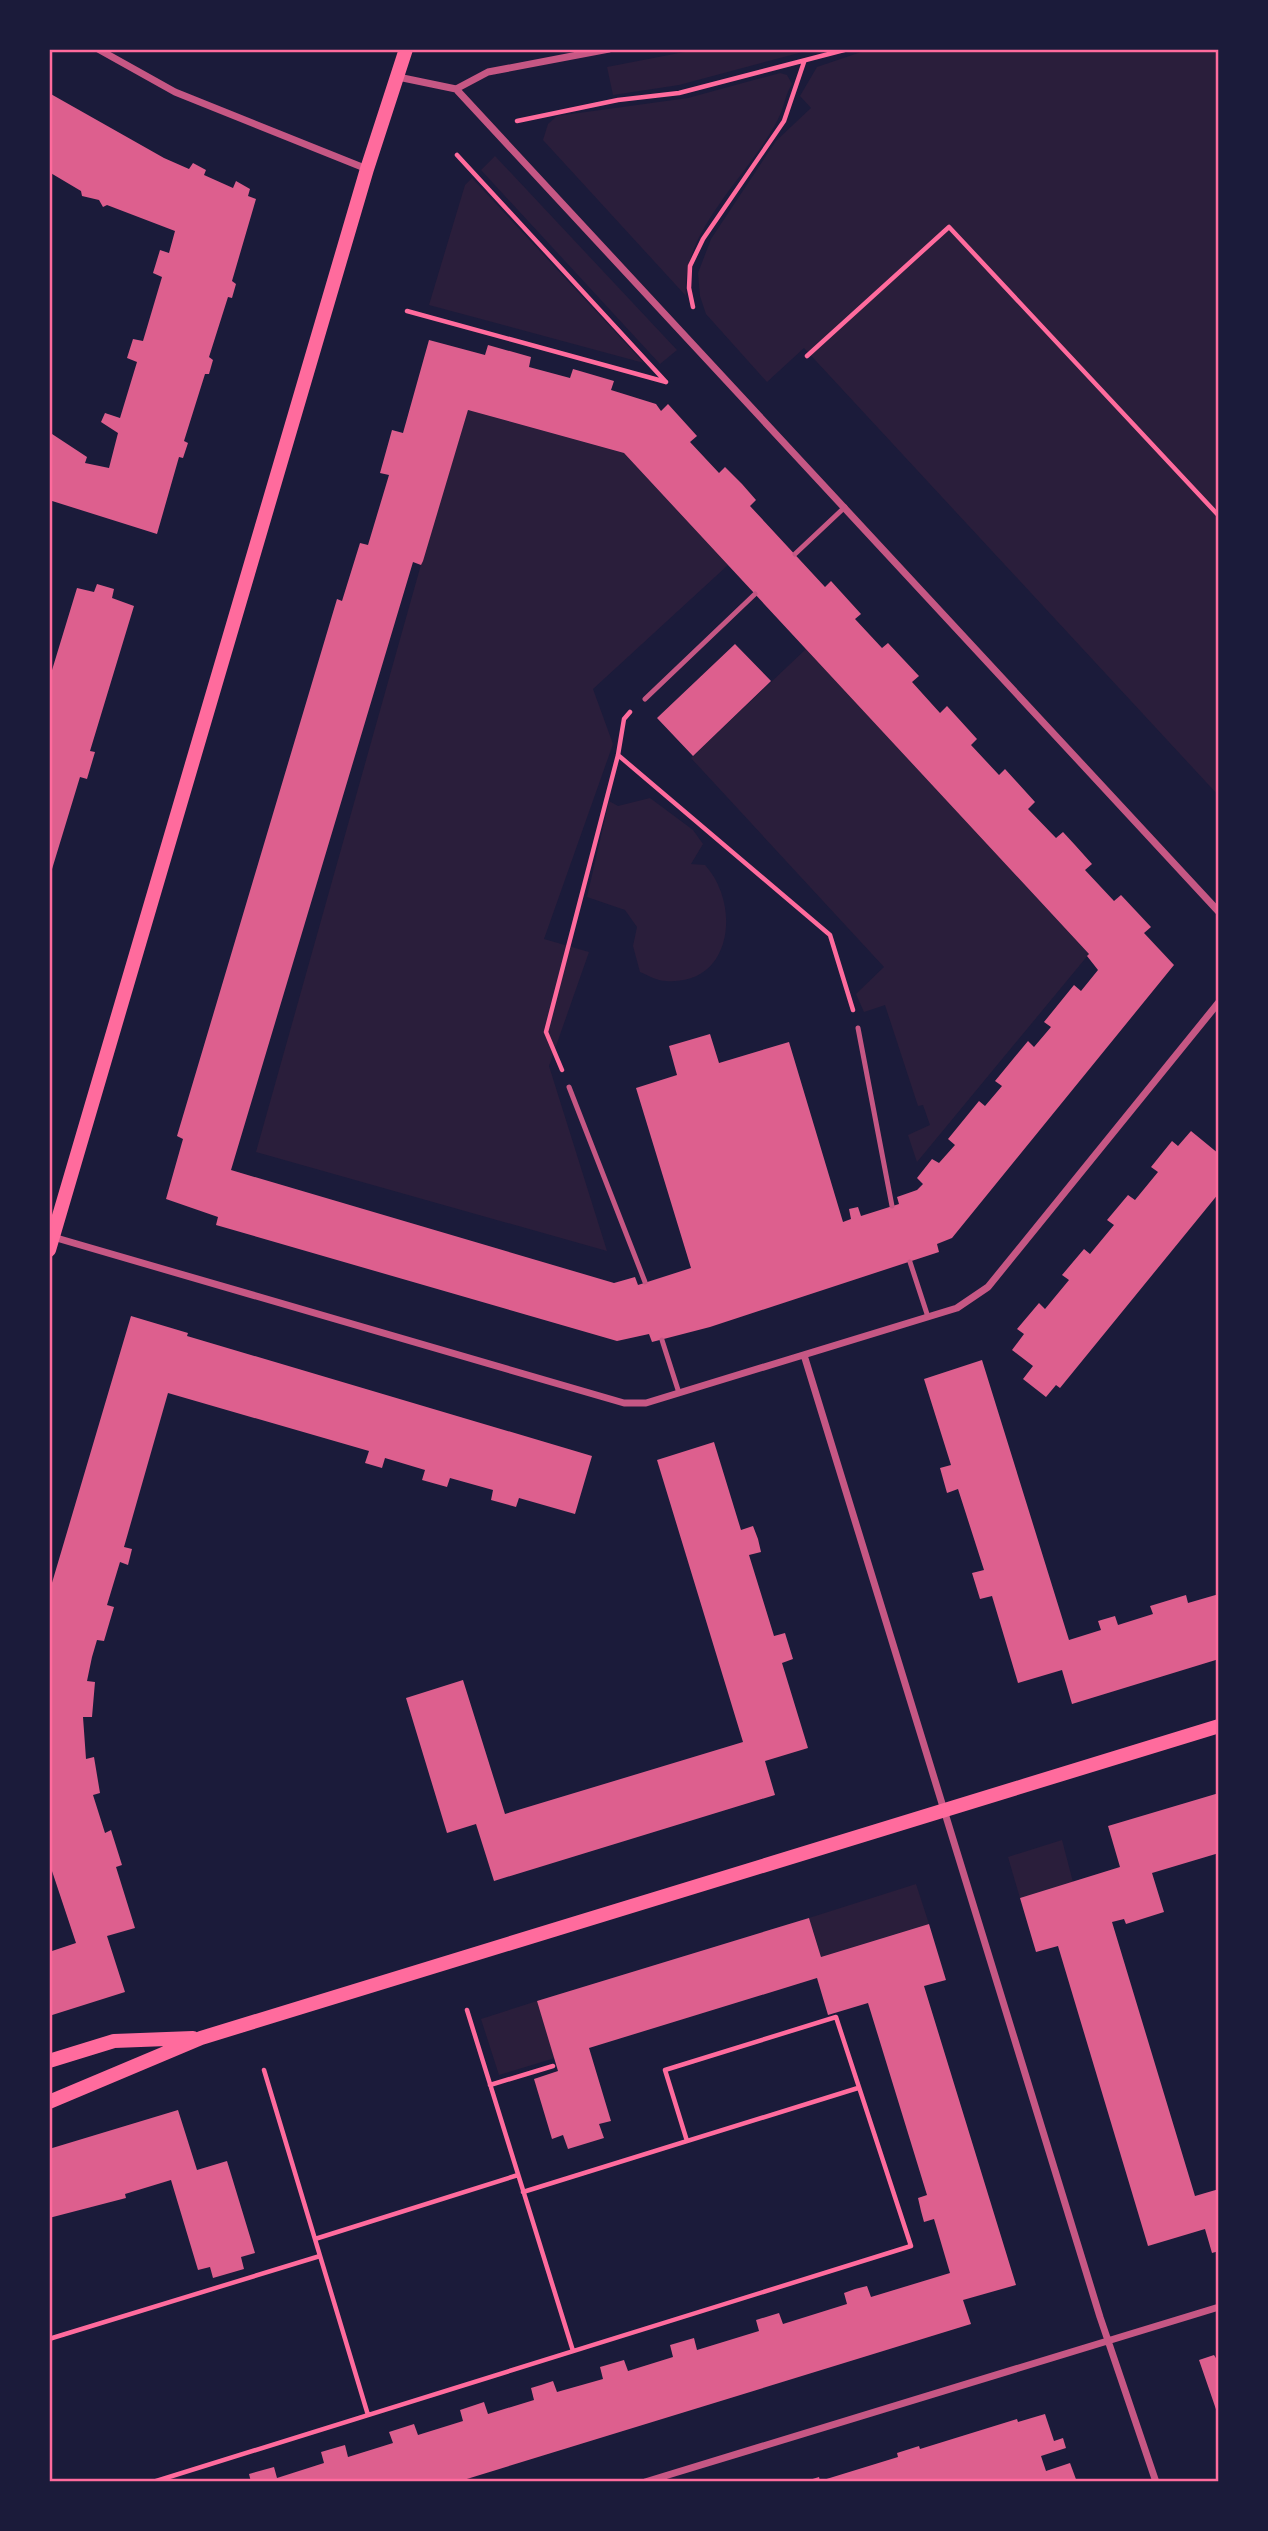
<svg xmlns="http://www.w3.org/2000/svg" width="1268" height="2531" viewBox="0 0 1268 2531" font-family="Merriweather,serif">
  <rect width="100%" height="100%" fill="#1b1b3a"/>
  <path fill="#2a1e3b" d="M700,49H814L679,85L613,95L607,67Z
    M870,49H1219V796L804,348L767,382L706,314L700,296L698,273L711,239L776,141L811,108L800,96L817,67Z
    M780,73L787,75L792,84C785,95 784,108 778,119C751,174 680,231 686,296L543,140L548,124L557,116L688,98Z
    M495,156L677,350L660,364L481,170Z
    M472,178L644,363L429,305L465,185Z
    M468,410L624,453L728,565L593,689L613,744L544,939L589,952L549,1066L607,1251L256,1152L422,561Z
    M806,649L1089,954L917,1162L908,1135L930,1125L923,1105L918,1106L885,1005L864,1012L856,994L884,967L691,758Z
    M650,798L693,830L703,844L691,864L705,865C741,904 733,986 666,981C657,981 648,975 640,972L633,946L637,927L625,910L587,897L609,801L618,806Z
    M1062,1840L1073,1882L1020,1898L1008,1857Z
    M916,1884L929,1924L821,1957L809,1918Z
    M537,2001L555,2058L499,2075L481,2019Z"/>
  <path fill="#dd5f8e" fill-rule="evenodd" d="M49,93L164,158L189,169L193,163L206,170L204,175L233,188L236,181L250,189L248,196L256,199L232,281L236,284L232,298L228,297L209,357L213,360L209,374H205L184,441L188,443L183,458L179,457L157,534L49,500V432L87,457L85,463L109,468L118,433L101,422L105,413L120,418L137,362L127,358L133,339L143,341L162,277L153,273L160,250L169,253L175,231L107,205L103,207L99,200L82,196L81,191L49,172Z
    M429,340L485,355L488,345L531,357L529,367L570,378L573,369L614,381L611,390L656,404L661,411L668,404L697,436L690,442L719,473L725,467L742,484L756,500L750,506L825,587L831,581L861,614L855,619L882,648L888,643L919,676L912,682L940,713L947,706L977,739L971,745L999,775L1005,769L1035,802L1028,809L1056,838L1063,832L1075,845L1092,864L1085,870L1114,901L1121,895L1151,927L1144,933L1174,965L952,1238L937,1244L939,1252L710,1327L652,1342L649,1334L617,1341L216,1225L218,1217L166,1199L183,1139L177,1136L337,599L342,601L360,543L368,545L389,475L380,473L392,430L403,433ZM468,410L624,453L1089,954L1087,956L1098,970L1081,991L1074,985L1044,1022L1051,1027L1034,1047L1028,1041L995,1081L1002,1086L985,1106L979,1101L948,1139L955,1145L939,1163L932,1159L917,1178L923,1184L917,1190L897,1197L899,1204L861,1216L858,1207L849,1209L851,1219L843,1222L789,1042L719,1063L710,1034L669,1046L677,1075L636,1088L691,1268L638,1285L635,1277L614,1283L231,1170L413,562L421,565L423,561Z
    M97,584L114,589L112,598L134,606L90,751L95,752L87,779L80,777L49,879V680L77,588L94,592Z
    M735,644L771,681L693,756L657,718Z
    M1191,1131L1219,1154V1193L1060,1388L1056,1385L1046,1397L1023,1379L1033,1366L1012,1350L1024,1334L1017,1329L1039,1303L1045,1309L1069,1280L1062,1275L1084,1249L1090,1254L1114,1225L1107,1220L1128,1195L1135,1200L1158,1172L1151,1167L1172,1141L1178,1146Z
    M131,1316L188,1333L187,1336L592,1456L575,1514L519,1498L516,1507L491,1500L493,1490L450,1478L447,1487L422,1480L425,1470L385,1458L382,1468L365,1463L369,1451L168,1393L124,1547L132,1549L128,1565L120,1562L107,1605L114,1607L104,1641L97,1640L92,1657L87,1681L95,1682L92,1717H83L86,1759L94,1757L100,1793L93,1795L105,1833L111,1830L122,1865L116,1867L135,1928L107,1936L125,1992L49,2016V1952L76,1943L49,1862V1593Z
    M982,1360L1069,1640L1101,1630L1098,1621L1115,1616L1118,1625L1153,1614L1150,1606L1186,1595L1188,1603L1219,1594V1659L1072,1704L1062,1670L1018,1683L992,1596L980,1599L972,1573L984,1570L958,1489L947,1493L940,1468L951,1465L924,1379Z
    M714,1442L741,1530L753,1526L758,1539L761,1552L749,1555L774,1636L785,1633L793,1659L782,1663L808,1748L765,1761L775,1795L494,1881L476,1824L447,1833L406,1698L463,1680L505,1814L743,1742L657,1460Z
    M1219,1793V1853L1152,1873L1164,1912L1126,1924L1124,1919L1112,1922L1195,2196L1219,2189V2251L1212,2253L1205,2229L1148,2246L1058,1946L1036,1952L1020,1898L1120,1867L1108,1826Z
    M809,1918L821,1957L929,1924L946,1980L924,1986L1016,2285L963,2300L971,2324L457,2482H251L249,2474L274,2467L277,2478L324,2463L321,2452L345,2445L348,2457L393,2443L389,2432L414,2424L418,2435L463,2421L460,2410L484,2402L488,2414L534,2400L531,2388L541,2385L553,2381L557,2392L603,2379L600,2367L624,2360L628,2371L673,2357L670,2345L694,2338L697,2350L759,2331L756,2320L779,2313L783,2324L847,2304L844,2293L855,2289L867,2286L871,2297L950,2273L934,2219L924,2222L921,2211L918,2198L927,2195L868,2003L828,2015L817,1978L589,2048L611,2121L599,2124L604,2138L568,2149L563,2135L552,2139L534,2079L558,2071L537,2001Z
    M178,2110L197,2170L227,2161L255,2253L241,2257L244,2269L213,2278L210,2267L198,2270L171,2180L125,2194L126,2198L49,2218V2149Z
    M1214,2355L1219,2363V2418L1199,2360Z
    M1045,2414L1054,2441L1063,2438L1066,2448L1041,2456L1046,2471L1070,2463L1077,2482H803L819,2477L820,2481L898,2457L897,2453L919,2446L920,2449L1017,2419L1018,2422Z"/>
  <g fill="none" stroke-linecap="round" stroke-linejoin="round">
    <path stroke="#ff6b9d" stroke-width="4.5" d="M517,121L618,100L679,93L848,49
      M457,155L666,382
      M693,307L689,288L690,266L703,239L784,121L804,62
      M407,311L666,382
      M807,356L949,227L1219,516
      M618,755L830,935L853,1010
      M562,1070L546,1032L618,755L624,719L630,712
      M467,2010L573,2351
      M264,2070L368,2415
      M490,2085L553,2066
      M523,2192L858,2088
      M315,2239L518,2175
      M49,2339L320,2256
      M153,2482L911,2246L836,2017L665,2070L687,2141"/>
    <path stroke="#c65784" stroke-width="5" d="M795,554L845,507
      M645,699L755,594
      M858,1028L892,1206
      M569,1087L645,1282
      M910,1262L928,1317
      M662,1340L679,1393"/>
    <path stroke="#c65784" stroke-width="7" d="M98,49L175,92L367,169
      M398,77L456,89L1219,912
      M456,89L488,72L609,49
      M53,1237L624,1403H646L957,1308L988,1287L1219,1002
      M804,1355L1100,2317L1156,2482
      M645,2482L1219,2307"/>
    <path stroke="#ff6b9d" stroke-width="14" d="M49,1250L367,169L406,49
      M49,2061L114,2041L193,2038
      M49,2102L201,2038L1219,1726"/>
  </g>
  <rect width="1268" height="2531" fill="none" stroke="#1b1b3a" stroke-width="102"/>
  <rect x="51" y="51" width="1166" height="2429" fill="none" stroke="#ff6b9d" stroke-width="2.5"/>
</svg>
